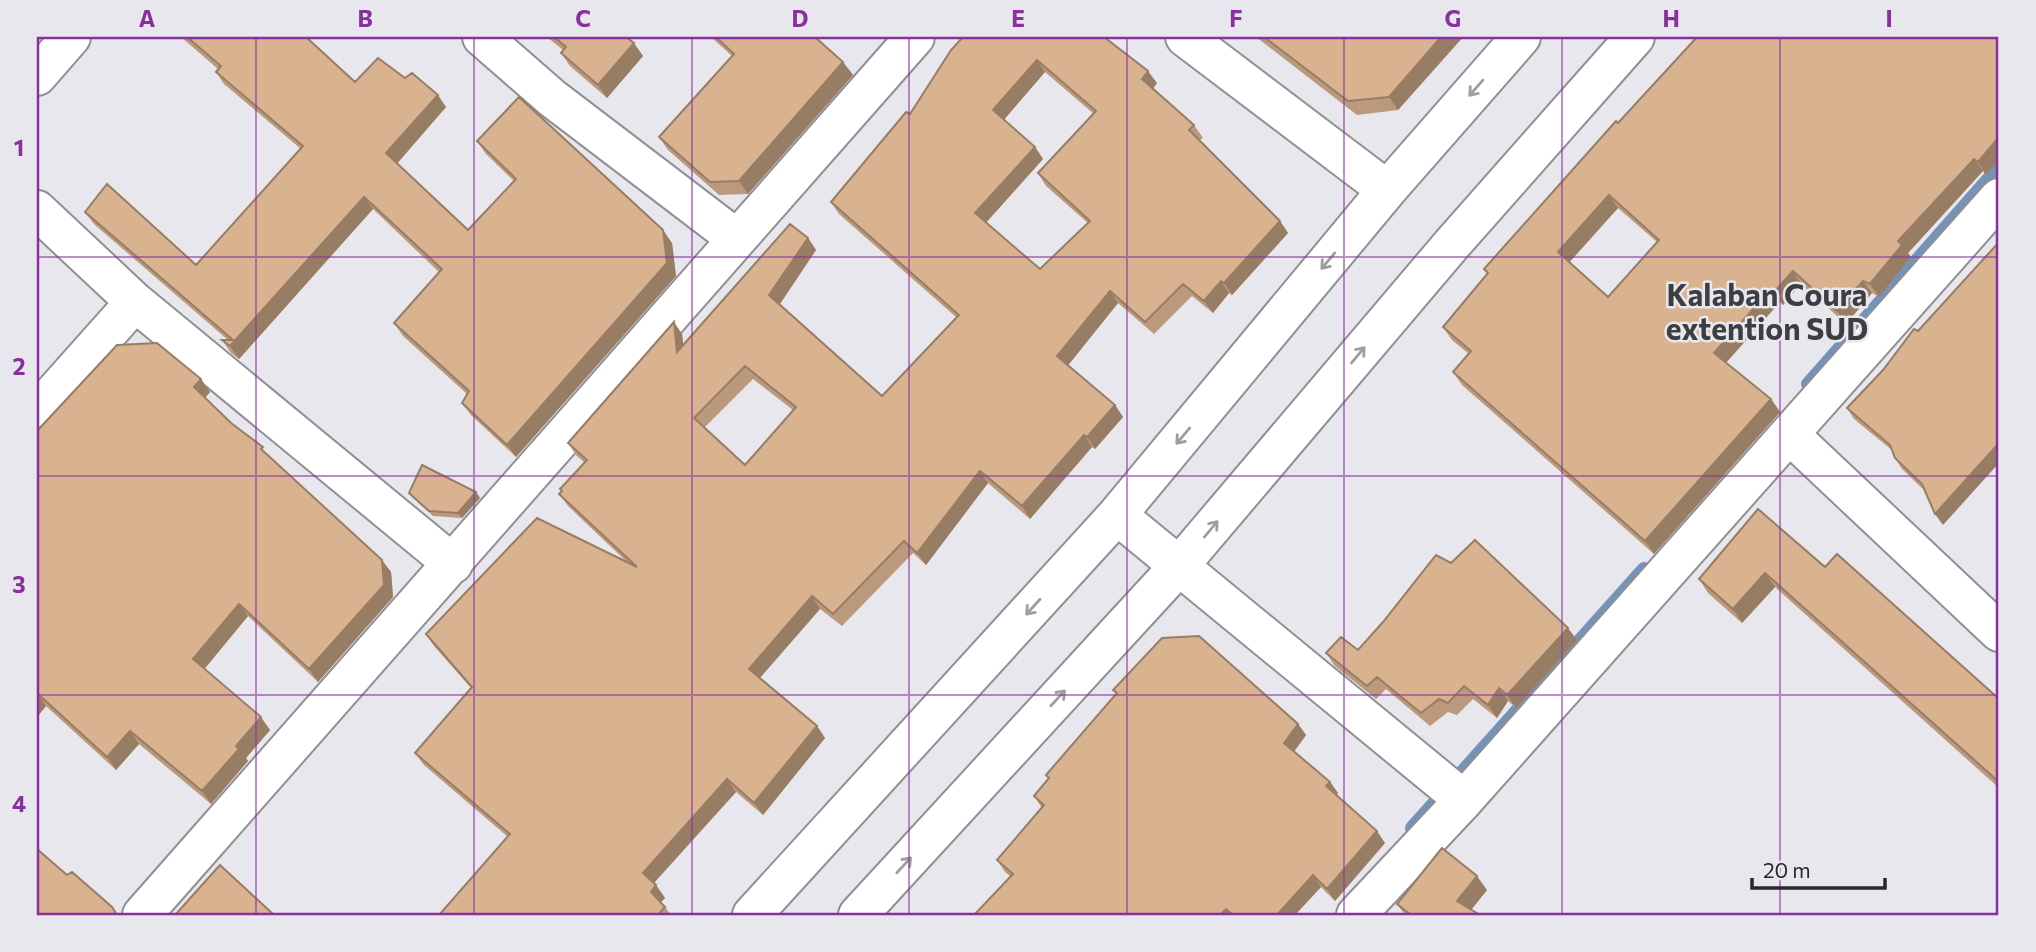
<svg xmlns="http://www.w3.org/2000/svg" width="2036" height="952" viewBox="0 0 2036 952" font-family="Commissioner,sans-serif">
  <rect width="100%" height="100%" fill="#e8e7ed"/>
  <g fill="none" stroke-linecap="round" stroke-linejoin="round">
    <path stroke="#7493b8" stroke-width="14" d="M1808,384L1999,167
      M1412,828L1644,569"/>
    <g stroke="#908f94" stroke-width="42">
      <path id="minor" d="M482,37L552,98L737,239
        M1185,37L1387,190
        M37,76L71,37
        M37,210L135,302L453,564
        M37,412L135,302
        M1790,435L1999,632
        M1117,515L1464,800
        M142,915L915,37
        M752,915L1117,515L1387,190L1521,37
        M858,915L1179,566L1452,244L1635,37
        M1356,915L1464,800L1999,198"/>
    </g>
    <use href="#minor" stroke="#fff" stroke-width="38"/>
  </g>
  <path fill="#bb997c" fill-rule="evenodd" d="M181,37H306L355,82L446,107L397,163L468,230L514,181L486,154L477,141L672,243L676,276L516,457L471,415L462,403L467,394L403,336L394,323L439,272L373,209L239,359L231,353L222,340H228L94,224L85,212L196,265L301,149L224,84L216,72L218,69Z
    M547,37H626L643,56L607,98L570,66L561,53L563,50Z
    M711,37H815L843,62L853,75L748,194L719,195L668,150L659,137L732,56Z
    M963,37L1157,83L1153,89L1194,125L1203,138L1200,140L1280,221L1288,233L1232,295L1229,293L1213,313L1192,296L1154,334L1118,303L1068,365L1115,405L1123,417L1095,449L1092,447L1030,519L988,483L926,565L913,553L842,626L820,609L760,678L817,726L825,738L763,815L736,792L654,883L665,898L661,902L671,915H439L508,837L424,765L415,753L471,688L434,646L426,634L628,563L568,506L559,494L562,492L560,489L585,463L576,455L568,443L682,334L683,345L808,238L816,250L779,305L882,396L956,317L839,214L831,202L910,114ZM1045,72L1094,114L1038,173L1046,186L1088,223L1040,269L986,222L1043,159L1035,147L1004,119ZM753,379L793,410L745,465L704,428Z
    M1256,37H1463L1398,110L1357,115Z
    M1999,37V160L1986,175L1983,171L1908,253L1911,257L1879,297L1872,293L1846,324L1801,284L1783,305L1780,302L1726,363L1771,399L1780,412L1654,554L1462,385L1453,372L1469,354L1452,340L1443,327L1487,274L1484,269L1618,123ZM1618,208L1657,242L1608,297L1569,262Z
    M1883,370L1943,525L1924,490L1902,469L1895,458L1893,451L1854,419L1847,408Z
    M201,379L210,392L205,398L231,423L271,458L391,572L393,597L318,682L248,616L204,669L270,730L246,758L248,761L211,804L139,744L116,770L46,706L37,717V431Z
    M476,492L480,498L462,518L433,516L413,498L409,493Z
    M1825,567L1999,699V788L1775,587L1742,623L1708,593L1699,579Z
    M1577,640L1516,708L1508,701L1497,718L1473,699L1457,715L1448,712L1430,726L1386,689L1376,699L1335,666L1326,653L1358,650Z
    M1113,690L1298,724L1306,735L1294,752L1330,782L1338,793L1337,795L1385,843L1335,901L1321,887L1295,915H974L1011,877L1005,872L997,860L1042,808L1034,796L1049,779L1046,775L1116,694Z
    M1487,890L1471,910L1480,915H1405L1397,904Z"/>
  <path fill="#987d65" d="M1441,37H1463L1398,110L1389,97Z
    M634,43L643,56L607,98L598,85Z
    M1037,60L1045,72L1002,122L993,110Z
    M843,62L853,75L748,194L739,181Z
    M1148,71L1157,83L1151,91L1142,79Z
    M438,95L446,107L395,166L386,153Z
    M1999,137V160L1986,175L1978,162Z
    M1035,147L1043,159L984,225L975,213Z
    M1974,159L1983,171L1908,253L1911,257L1879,297L1870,284L1898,241Z
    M1609,195L1618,208L1567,265L1558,252Z
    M364,197L373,209L239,359L230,346Z
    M1280,221L1288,233L1232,295L1224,283Z
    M663,230L672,243L676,276L516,457L507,445Z
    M808,238L816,250L778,307L769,295Z
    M1793,271L1801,284L1783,305L1774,292Z
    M1221,281L1229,293L1213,313L1204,301Z
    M1863,281L1872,293L1846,324L1837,311Z
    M1771,289L1780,302L1723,366L1714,353Z
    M1110,291L1118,303L1066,368L1057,356Z
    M674,322L682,334L686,364L677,352Z
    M201,379L210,392L203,400L194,387Z
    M1771,399L1780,412L1654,554L1645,541Z
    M1115,405L1123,417L1095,449L1087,437Z
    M1084,435L1092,447L1030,519L1022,506Z
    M1999,443V463L1943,525L1935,514Z
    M980,471L988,483L926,565L917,553Z
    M476,492L480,498L462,518L458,513Z
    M382,560L391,572L393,597L318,682L309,669Z
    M1765,573L1775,587L1742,623L1733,609Z
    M812,596L820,609L757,681L749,669Z
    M239,604L248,616L202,672L193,659Z
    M1568,628L1577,640L1516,708L1507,695Z
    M1499,688L1508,701L1497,718L1488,705Z
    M38,694L46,706L37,717V695Z
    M261,717L270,730L246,758L248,761L211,804L202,791L236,746Z
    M1298,724L1306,735L1292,754L1284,743Z
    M817,726L825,738L763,815L754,803Z
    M130,731L139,744L116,770L107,757Z
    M727,779L736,792L651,886L643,873Z
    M1330,782L1338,793L1334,797L1326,786Z
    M1377,831L1385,843L1335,901L1327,889Z
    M1313,875L1321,887L1295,915H1277Z
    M1477,876L1487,890L1467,915L1457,901Z
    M656,885L665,898L659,904L651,892Z
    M1226,909L1230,915H1220Z"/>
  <path fill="#d9b290" stroke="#987d65" stroke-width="2" fill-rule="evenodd" d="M187,37H306L355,82L378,58L405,78L412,73L438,95L386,153L468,230L516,179L477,141L519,97L663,230L667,263L507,445L462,403L469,391L394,323L442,269L364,197L230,346L222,340H233L85,212L107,184L196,265L303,146L216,72L221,66Z
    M554,37H626L634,43L598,85L561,53L566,47Z
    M716,37H815L843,62L739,181L710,182L659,137L734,54Z
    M963,37H1104L1148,71L1142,79L1194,125L1189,130L1280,221L1224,283L1221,281L1204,301L1183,284L1145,322L1110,291L1057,356L1115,405L1087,437L1084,435L1022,506L980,471L917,553L904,541L833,614L812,596L749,669L817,726L754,803L727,779L643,873L656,885L651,892L665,907L658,915H439L510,834L415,753L472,687L426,634L537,518L637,567L559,494L562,491L560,489L587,460L568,443L674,322L677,352L790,224L808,238L769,295L882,396L959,315L831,202L906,112L910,114L951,50ZM1037,60L1096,111L1038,173L1090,221L1040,269L975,213L1035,147L993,110ZM745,366L796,407L745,465L694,418Z
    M1264,37H1441L1389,97L1348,101Z
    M1697,37H1999V137L1978,162L1974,159L1898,241L1902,245L1870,284L1863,281L1837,311L1793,271L1774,292L1771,289L1714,353L1771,399L1645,541L1453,372L1471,351L1443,327L1488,273L1484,269L1616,121L1618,123ZM1609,195L1659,240L1608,297L1558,252Z
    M1999,242V443L1935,514L1922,484L1895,458L1890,445L1847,408L1883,370L1914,329L1918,331Z
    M157,343L201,379L194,387L231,423L263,447L261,449L382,560L384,585L309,669L239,604L193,659L261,717L236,746L239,749L202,791L130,731L107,757L38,694L37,695V431L117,345Z
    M422,465L476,492L458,513L429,511L409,493Z
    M1758,509L1825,567L1837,554L1999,699V782L1765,573L1733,609L1699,579Z
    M1475,540L1568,628L1507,695L1499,688L1488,705L1464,686L1448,703L1439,699L1421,713L1377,677L1367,686L1326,653L1341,637L1358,650L1383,622L1436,555L1451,563Z
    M1199,636L1298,724L1284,743L1330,782L1326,786L1377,831L1327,889L1313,875L1277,915H1233L1226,909L1220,915H974L1013,874L997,860L1044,805L1034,796L1049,778L1046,775L1117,693L1113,690L1162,638Z
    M1442,848L1477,876L1457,901L1480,915H1411L1397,904Z
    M37,849L67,875L72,872L112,907L117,915H37Z
    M220,865L274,915H175Z"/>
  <defs><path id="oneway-shaft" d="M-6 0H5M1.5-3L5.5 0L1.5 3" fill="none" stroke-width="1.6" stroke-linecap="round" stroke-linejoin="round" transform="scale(1.75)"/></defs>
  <g stroke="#9e9e9f">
    <use href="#oneway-shaft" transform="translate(1476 88) rotate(131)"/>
    <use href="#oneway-shaft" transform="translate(1328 261) rotate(130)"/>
    <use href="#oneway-shaft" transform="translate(1358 355) rotate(-50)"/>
    <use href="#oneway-shaft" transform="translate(1183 436) rotate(130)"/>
    <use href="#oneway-shaft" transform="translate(1211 529) rotate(-50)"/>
    <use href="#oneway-shaft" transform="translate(1033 607) rotate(132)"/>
    <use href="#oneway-shaft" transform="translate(1058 698) rotate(-47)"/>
    <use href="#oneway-shaft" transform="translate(904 865) rotate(-47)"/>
  </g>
  <path fill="none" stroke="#88319e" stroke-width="2" stroke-opacity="0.55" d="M256,37V915M474,37V915M692,37V915M909,37V915M1127,37V915M1344,37V915M1562,37V915M1780,37V915M37,257H1999M37,476H1999M37,695H1999"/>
  <g text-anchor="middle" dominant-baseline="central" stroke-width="5" stroke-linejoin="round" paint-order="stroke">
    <g font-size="30" font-weight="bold" fill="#3e3d42" stroke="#e8e7ed">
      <text x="1767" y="293">Kalaban Coura<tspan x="1767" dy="34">extention SUD</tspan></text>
    </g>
  </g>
  <rect width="2036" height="952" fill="none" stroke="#e8e7ed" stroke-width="77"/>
  <path d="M1752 878v10h133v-10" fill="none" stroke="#282729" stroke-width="3.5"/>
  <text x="1763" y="878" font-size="21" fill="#282729" stroke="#e8e7ed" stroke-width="5" paint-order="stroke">20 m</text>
  <rect x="38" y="38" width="1959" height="876" fill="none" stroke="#88319e" stroke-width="2.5"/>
  <g font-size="23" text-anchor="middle" font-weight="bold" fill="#88319e">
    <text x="147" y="27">A</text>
    <text x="365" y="27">B</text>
    <text x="583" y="27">C</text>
    <text x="800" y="27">D</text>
    <text x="1018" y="27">E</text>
    <text x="1236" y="27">F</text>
    <text x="1453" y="27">G</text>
    <text x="1671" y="27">H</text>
    <text x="1889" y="27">I</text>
    <text x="19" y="156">1</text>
    <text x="19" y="375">2</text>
    <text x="19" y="593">3</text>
    <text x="19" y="812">4</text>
  </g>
</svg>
